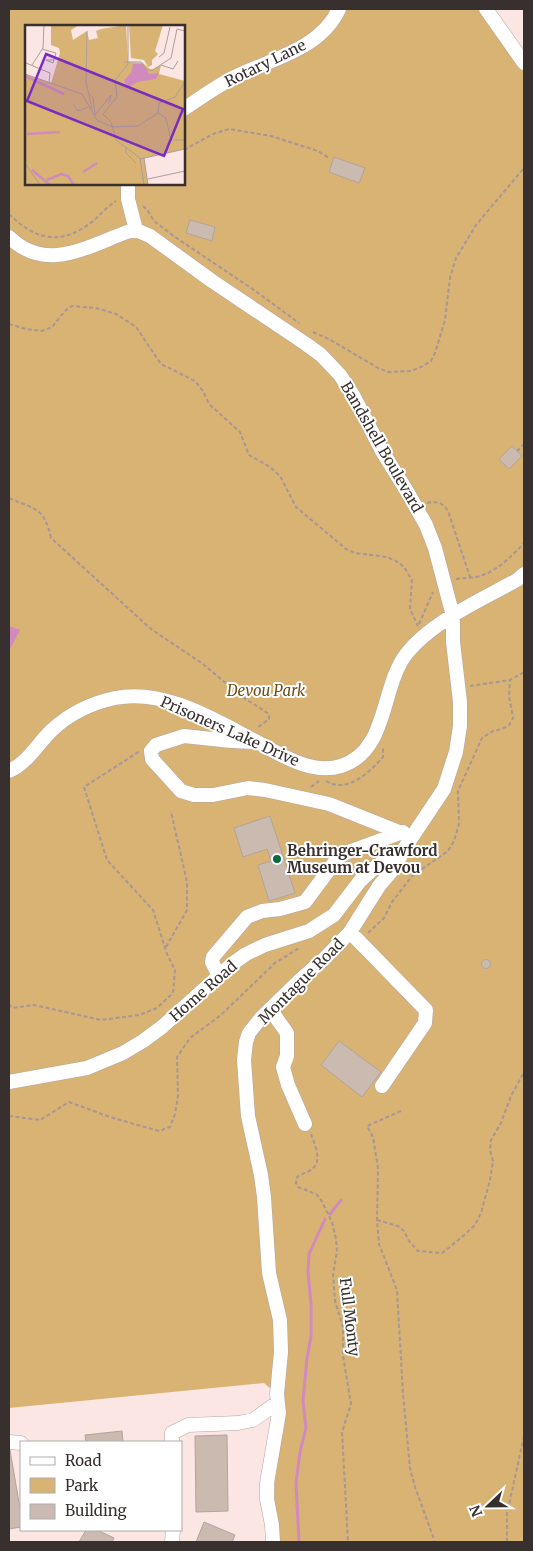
<svg xmlns="http://www.w3.org/2000/svg" width="533" height="1551" viewBox="0 0 533 1551" font-family="Merriweather,serif">
  <rect width="100%" height="100%" fill="#fbe6e3"/>
  <path fill="#d8b374" fill-rule="evenodd" d="M9,9H486L524,63V1542H273L277,1394L264,1383L9,1408ZM26,26H184V184H26Z"/>
  <path fill="#d08abd" d="M9,626L20,630L9,651Z"/>
  <g fill="none" stroke-linecap="round" stroke-linejoin="round">
    <path stroke="#d08abd" stroke-width="3" d="M330,1214L341,1200
      M299,1542L296,1483L300,1452L306,1428L303,1401L307,1358L311,1336V1304L308,1272L309,1254L325,1219"/>
  </g>
  <path fill="#cabab0" stroke="#b3a399" d="M334,157L365,168L359,183L329,172Z
    M190,220L215,227L212,241L186,233Z
    M512,446L522,456L509,469L499,459Z
    M270,816L295,893L269,901L258,865L271,861L267,849L243,857L234,828Z
    M481.5 964a4.5 4.5 0 1 1 9 0a4.5 4.5 0 1 1-9 0Z
    M339,1041L381,1072L362,1097L321,1065Z
    M122,1431L123,1442H86L85,1435Z
    M227,1435L228,1511L196,1512L195,1436Z
    M9,1450H10L21,1514V1527L9,1529Z
    M204,1522L235,1535L232,1542H196Z
    M86,1530H97L114,1538L112,1542H79Z"/>
  <g fill="none" stroke-linecap="round" stroke-linejoin="round">
    <g stroke="#b8a4a1" stroke-width="15">
      <path id="minor" d="M486,9L524,63
        M184,109C202,97 219,84 239,75C275,58 321,48 339,9
        M128,184V199L136,230
        M136,230L150,236L212,281L306,344L321,355L340,375L353,395L382,451L408,493L426,525L435,548L453,616V642L460,702V726L456,752L444,789L404,849L395,867L379,886L350,932L324,959L300,980L261,1018L249,1033L246,1042L244,1060L248,1116L261,1175L264,1197L269,1273L280,1320L281,1352L277,1394L279,1413L267,1483V1499L272,1525L273,1542
        M9,237C46,273 86,247 127,232L136,230
        M254,742L231,741L184,736L156,745L151,751L152,759L181,791L194,795H213L248,788L265,790L329,804L399,832
        M9,771C27,764 38,743 52,730C69,714 92,703 115,698C164,688 215,720 257,742C281,755 312,775 341,766C389,751 380,687 407,653C433,621 481,600 517,580L524,574
        M350,932L426,1010L425,1023L382,1086
        M219,976L212,962L213,957L247,917L262,911L280,909L305,902L340,855L403,832
        M270,1009L287,1033V1056L283,1067L288,1085L305,1124
        M9,1082L87,1068L123,1053L143,1041L162,1027L232,964L246,954L265,945L309,931L334,915L360,881L374,868L403,850
        M9,1442L21,1443
        M172,1442V1433L188,1425L238,1423L253,1420L277,1403
        M172,1542L173,1530"/>
    </g>
    <path stroke="#a69795" stroke-width="2" stroke-dasharray="4 2.5" stroke-linecap="butt" d="M184,150L213,134L229,129L271,136L318,151L329,158
      M143,206L148,211L154,221L175,237L254,290L299,323
      M9,214C34,239 59,246 89,224C99,217 106,207 116,201
      M9,324L26,329L42,331L52,327L65,311L72,306L96,308L116,314L136,327L161,364L195,381L203,391L209,404L240,432L249,455L270,467L280,476L296,507L346,549L355,553L387,557L396,561L404,567L412,580L410,609L418,626
      M313,332L329,339L378,368L389,372L411,371L423,366L431,361L435,353L445,320L450,278L456,258L476,225L524,168
      M517,451L524,444
      M9,498C36,510 44,507 51,538L151,629L203,664L241,696L269,714V719L257,728
      M427,503C437,501 442,502 448,511L470,577
      M456,579C464,578 472,578 480,576C497,571 512,556 524,543
      M419,624L433,592
      M470,686L510,680L524,672
      M326,781C347,794 370,772 383,757V747
      M311,787L319,781
      M368,933L384,918L392,902L412,876L448,851L454,841L459,824L458,791L482,738L493,731L502,729L509,725L513,718L509,696L510,680
      M166,947L187,910V882L171,812
      M9,1004L12,1008L34,1005L101,1020L139,1015L157,1008L173,993L175,970L167,954L153,910L107,860L84,787L140,751
      M401,1111L367,1126L373,1137L378,1168L377,1220L379,1244L397,1290L403,1394L410,1468L415,1487L435,1542
      M9,1116L40,1120L69,1102L113,1118L159,1131L170,1127L175,1114L178,1096L177,1057L190,1038L221,1015L275,963L299,948
      M311,1134C314,1142 321,1158 315,1166C311,1172 302,1173 297,1177L296,1183L298,1187L316,1194L320,1198L332,1222L336,1239L337,1252L333,1274L335,1301L343,1327V1356L351,1404L342,1432L348,1542
      M377,1220L398,1226L404,1231L409,1241L418,1251L442,1253L462,1237L475,1225L481,1213L490,1180L493,1161L490,1150L491,1140L501,1123L511,1096L524,1072
      M507,1542V1514L524,1436"/>
    <use href="#minor" stroke="#fff" stroke-width="14"/>
  </g>
  <circle fill="#056c42" stroke="#fff" stroke-width="2" cx="277" cy="859" r="5"/>
  <g text-anchor="middle" dominant-baseline="central" stroke-width="4" stroke-linejoin="round" paint-order="stroke">
    <g font-size="15" fill="#38302f" stroke="#fff">
      <text transform="translate(265 63) rotate(-26)">Rotary Lane</text>
      <text transform="translate(382 447) rotate(60)">Bandshell Boulevard</text>
      <text transform="translate(230 731) rotate(24)">Prisoners Lake Drive</text>
      <text transform="translate(301 981) rotate(-45)">Montague Road</text>
      <text transform="translate(203 991) rotate(-41)">Home Road</text>
      <text transform="translate(350 1317) rotate(83)">Full Monty</text>
    </g>
    <g font-size="15" font-style="italic" fill="#6c4f15" stroke="#fff">
      <text x="266" y="690">Devou Park</text>
    </g>
    <g font-size="15" font-weight="bold" fill="#38302f" stroke="#fff" text-anchor="start">
      <text x="287" y="850">Behringer-Crawford<tspan x="287" dy="17">Museum at Devou</tspan></text>
    </g>
  </g>
  <g transform="translate(25 25)">
    <rect width="160" height="160" fill="#fbe6e3"/>
    <path d="M26,0H54L46,5L48,15L62,6L64,15L73,13L71,6L76,4L101,0L103,37L118,38L126,45L136,40L134,49L160,56V124L119,133L123,160H0V49L26,58L35,28L34,23L26,20ZM104,0H138L130,26L133,29L127,35V40L123,42L119,35L106,33Z" fill="#d8b374"/>
    <path d="M108,39H118L124,49L134,48L131,54L112,57L102,63L99,55L106,48Z" fill="#d08abd"/>
    <path fill="none" stroke="#d08abd" stroke-width="2.5" d="M0,51L39,69M2,109L35,107M7,145L25,160M58,147L72,138M22,155L36,149L43,151L49,160"/>
    <path fill="none" stroke="#ad9d9b" stroke-width="1" d="M103,0V39L90,55L92,72L78,89L86,97L91,115L115,133L119,160M62,6L61,57L67,84M17,24L31,28L29,35H21L28,38L29,35M134,32L139,28L145,2M99,37H116L122,45H128L146,33L152,4L160,6M1,38L25,48L24,58M7,40L18,23L19,0M136,40L148,44L153,36M0,49L57,69L72,95L87,102L113,101L133,88M64,69L68,73L70,89M48,79L53,86L63,82M133,88L141,93L146,115H160M133,88L134,78L150,72L160,57M70,90L86,70L84,78M101,122V128L111,138M119,133L123,160M115,134L160,124M0,138L15,160M123,154L160,146"/>
    <path fill="#7b2cbf" fill-opacity="0.15" stroke="#7b2cbf" stroke-width="2.5" d="M21,29L158,84L139,131L2,76Z"/>
    <rect width="160" height="160" fill="none" stroke="#38302f" stroke-width="2.5"/>
  </g>
  <rect width="533" height="1551" fill="none" stroke="#38302f" stroke-width="20"/>
  <rect x="20" y="1441" width="162" height="90" fill="#ffffff" stroke="#afacac"/>
  <rect x="30" y="1457" width="25" height="8" fill="#ffffff" stroke="#afacac"/>
  <text x="65" y="1466" font-size="15" fill="#38302f">Road</text>
  <rect x="30" y="1478" width="25" height="15" fill="#d8b374" stroke="#afacac"/>
  <text x="65" y="1491" font-size="15" fill="#38302f">Park</text>
  <rect x="30" y="1504" width="25" height="15" fill="#cabab0" stroke="#afacac"/>
  <text x="65" y="1516" font-size="15" fill="#38302f">Building</text>
  <g transform="translate(488 1506) rotate(248)" stroke="#ffffff" stroke-width="4" paint-order="stroke">
  <path d="M0-4L9 19L0 12L-9 19Z" fill="#38302f"/>
  <text y="-8" font-size="14" font-weight="bold" text-anchor="middle" fill="#38302f">N</text>
  </g>
</svg>
